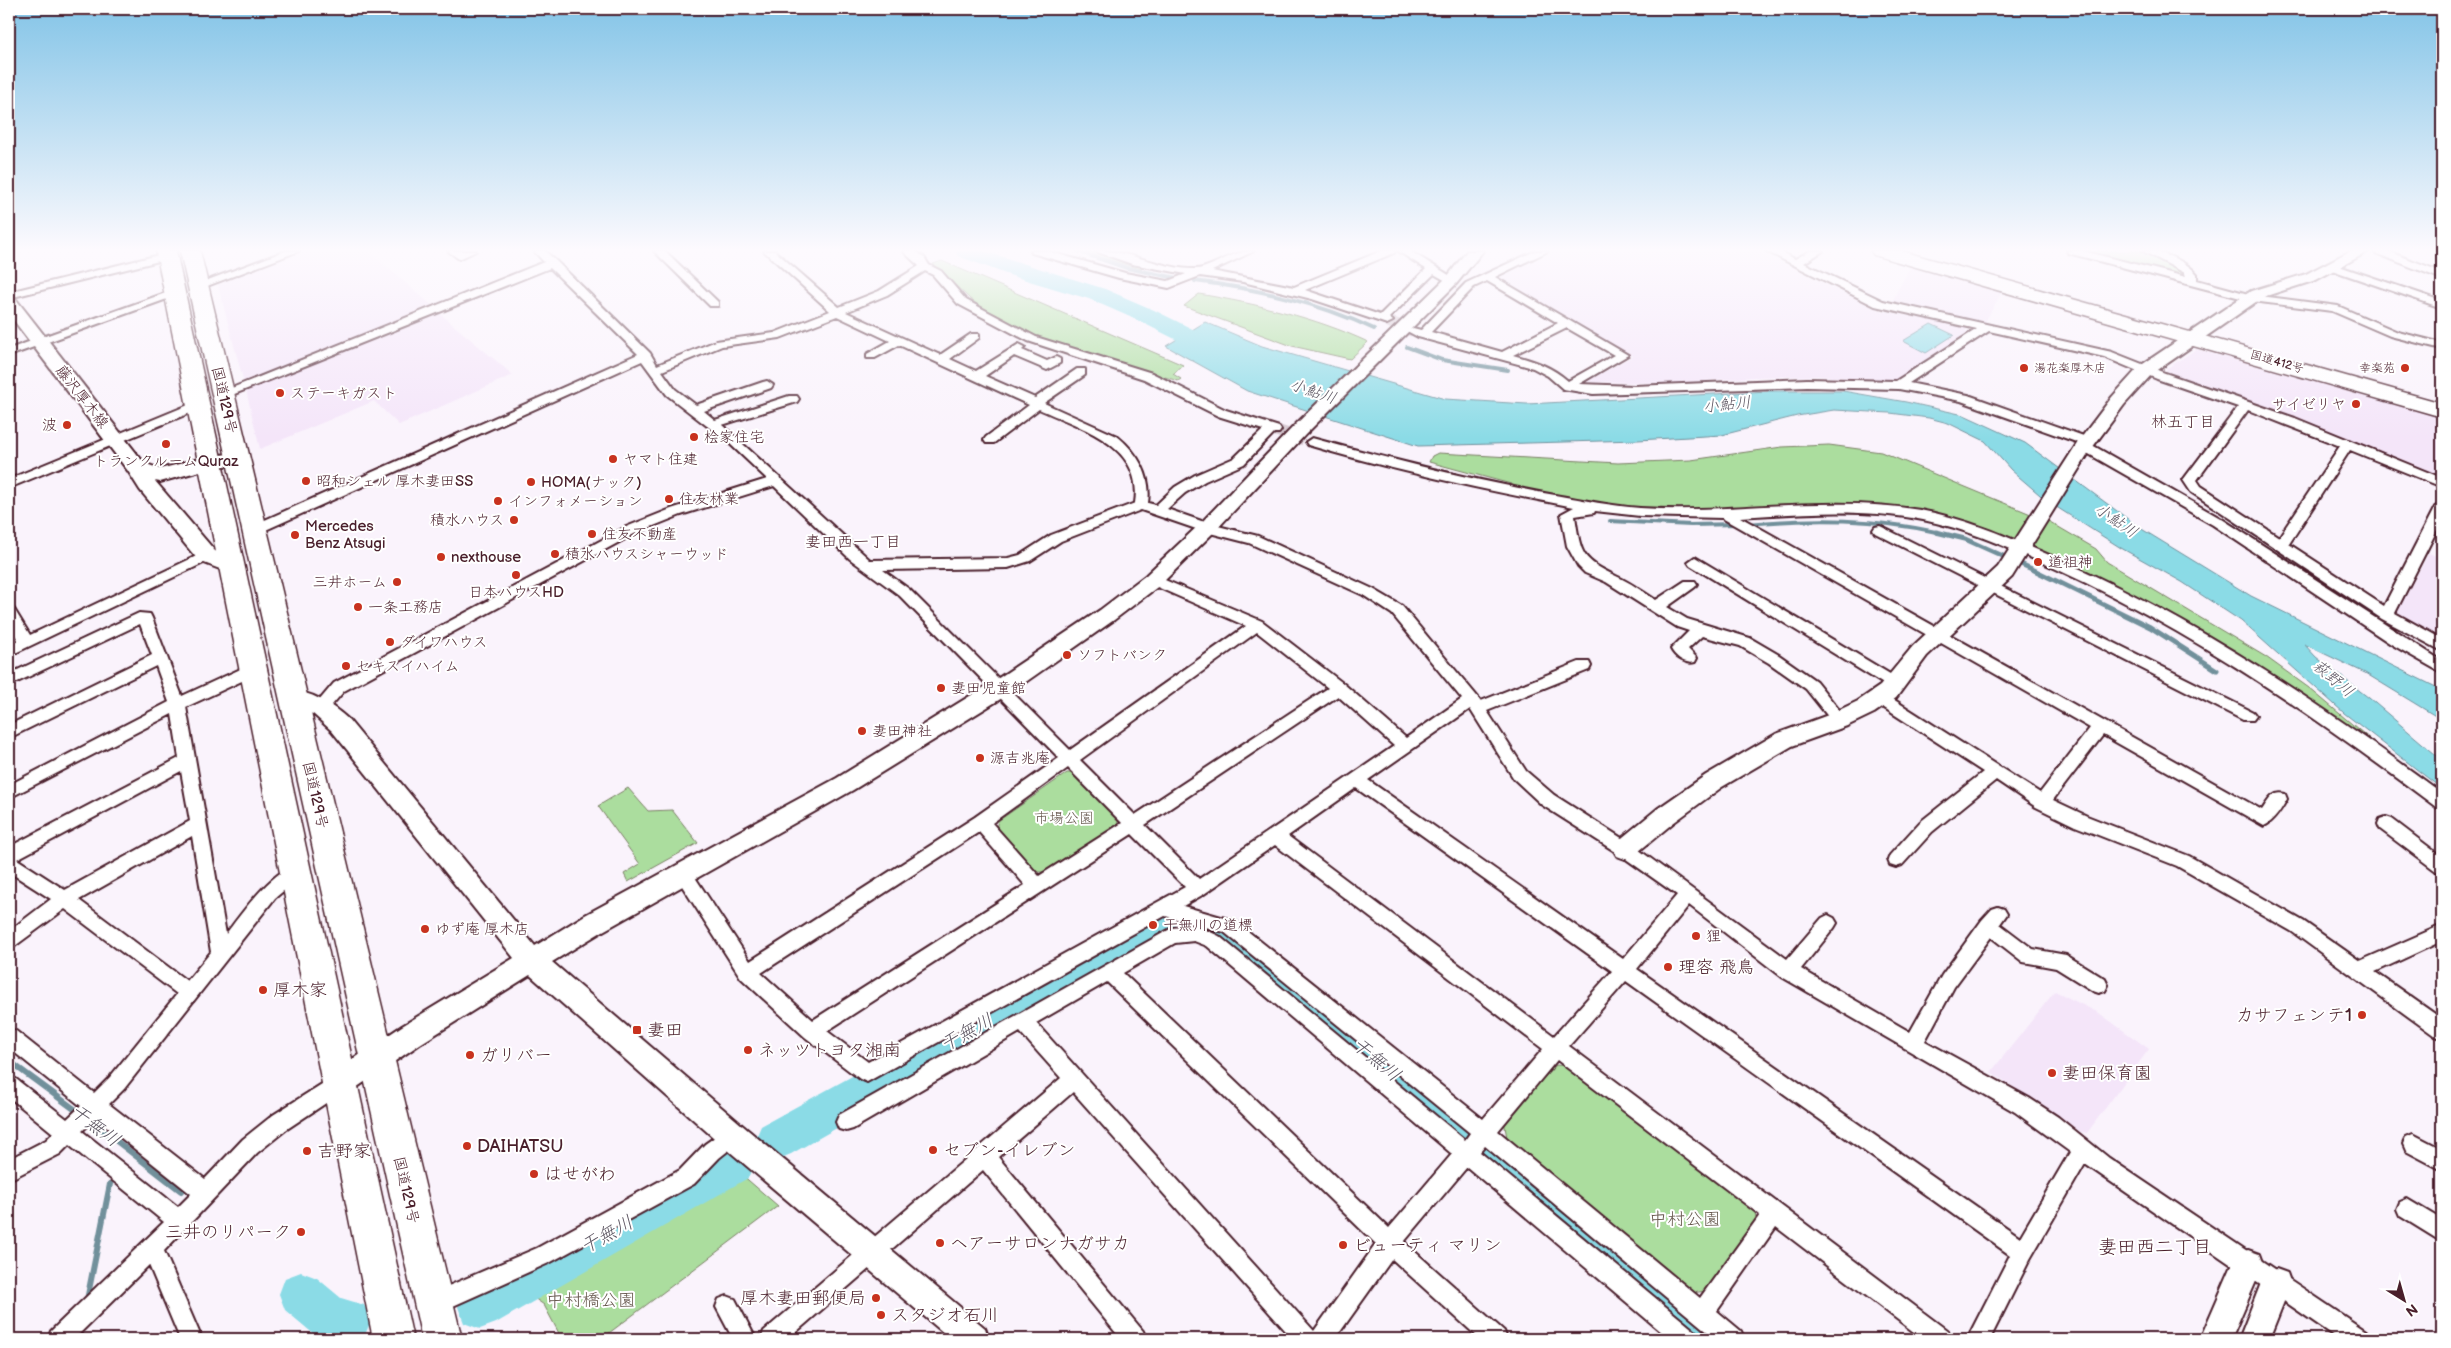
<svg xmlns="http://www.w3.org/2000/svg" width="2451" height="1348" viewBox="0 0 2451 1348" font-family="'Balsamiq Sans','Klee One',sans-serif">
  <rect width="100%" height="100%" fill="#faf3fc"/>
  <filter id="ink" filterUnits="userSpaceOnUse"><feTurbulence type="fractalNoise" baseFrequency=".02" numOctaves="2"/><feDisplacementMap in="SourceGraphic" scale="10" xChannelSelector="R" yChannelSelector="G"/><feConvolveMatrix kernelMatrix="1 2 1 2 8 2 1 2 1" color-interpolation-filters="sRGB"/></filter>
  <g filter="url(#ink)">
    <path fill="#f4e5f9" d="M301,251H368L434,307L244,383L217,282Z
      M1556,251H1758L1879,310L1965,327L1967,333L1890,383L1866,379L1818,376L1754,377L1677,383L1586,382L1633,356L1502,281L1501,276Z
      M1911,265L2002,292L1985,322L1891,303Z
      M438,312L513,375L399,425L374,401L260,449L246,390Z
      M2196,349L2442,418V478L2294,418L2170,374L2166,369Z
      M2429,553L2442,559V642L2396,614Z
      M2055,991L2099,1013L2149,1049L2087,1133L2081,1132L1991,1072Z"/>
    <path fill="#abdd9e" stroke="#7a7e64" d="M1079,251C1101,251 1122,261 1143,265L1140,269Z
      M2083,251H2143L2184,273L2175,275Z
      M942,261L1183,365L1173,374L1181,379L1178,381L1038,338L995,317L970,299L933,264Z
      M1199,294C1257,304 1314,317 1368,342L1350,359L1292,346L1184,306Z
      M1829,445L1881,452L2050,522L2096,549L2107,562L2266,657L2309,688L2377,745V748L2331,716L2033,549L1876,505L1698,512L1604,506L1519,489L1511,484L1429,462L1432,456L1438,453L1618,463L1691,460L1782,447Z
      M1067,773H1074L1119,819L1117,825L1044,872H1035L996,828L998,821Z
      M628,788L648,811L672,810L698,843L628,882L624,874L640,864L598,806Z
      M1556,1065L1569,1066L1754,1206L1757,1224L1707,1291L1691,1293L1507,1138L1504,1121Z
      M741,1174L778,1206L601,1339H562L544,1305L527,1293Z"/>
    <path fill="#8bdbe6" stroke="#71909b" d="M1205,322L1262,346L1445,399L1527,404L1769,391H1843L1906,402L1964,415L2025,443L2140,528L2251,596L2442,690V720L2365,673L2304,644L2316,657L2369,698L2442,760V789L2344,713L2241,621L2182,582L2121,548L2047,501L2011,470L1985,441L1948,423L1929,418L1890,413L1834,410L1797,416L1722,435L1638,440L1418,446L1247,391L1166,346Z
      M1931,324L1954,335L1926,353L1903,341Z"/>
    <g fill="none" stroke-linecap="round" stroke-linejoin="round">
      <path stroke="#71909b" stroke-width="4" d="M1077,251L1127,268L1177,278
        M1195,281C1258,289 1317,302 1374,329
        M1407,347L1442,360L1508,370
        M1610,521L1691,525L1738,524
        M1746,524C1812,518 1876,518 1941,533"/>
      <path stroke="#71909b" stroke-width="5" d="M1936,532L1965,539L2034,570L2150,627L2217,670"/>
      <path stroke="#71909b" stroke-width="6" d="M9,1061L81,1114
        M88,1119L181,1191
        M87,1300L110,1184
        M80,1339L81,1335"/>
      <path fill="#8bdbe6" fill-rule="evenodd" d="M955,251H984L1105,289L1154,310L1233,349L1236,354L1233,359L1224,361L1215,359L1137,320L1089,299L1006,274L958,256Z
        M1158,911L1171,916L1176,927L1171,938L791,1154L776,1160L761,1154L755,1140L761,1126L1145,916Z
        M1228,918L1241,923L1469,1114L1475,1128L1469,1142L1455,1148L1441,1142L1215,945L1210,934L1215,923Z
        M1494,1139L1509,1145L1728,1323L1735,1339H1677L1479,1173L1473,1159L1479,1145Z
        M733,1144L748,1150L754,1164L748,1178L496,1323L480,1329L464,1323L458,1307L464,1291L718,1150Z
        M301,1272L317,1278L341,1298L364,1305L371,1321L364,1337L358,1339H324L316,1336L285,1310L279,1294L285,1278Z"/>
      <path stroke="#d7c9d2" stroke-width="12" stroke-dasharray="12 6" stroke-linecap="butt" d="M1387,321L1413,331
        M1275,430L1312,442"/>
      <g stroke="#4a1f2b" stroke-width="4">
        <path id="street" d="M285,251H299L202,288H194L192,286Z
          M448,251H476L459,259Z
          M534,251H545L556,261L650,353L657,365L716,341L774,333L830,311L764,251H775L839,307L879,291L919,266L903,251H915L924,257L929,265L941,271L966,300L1036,337L1152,373L1226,410L1279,427L1281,430L1279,433H1274L1244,464L1205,481L1185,493L1167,509L1210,524L1258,536L1373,589L1402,606L1481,701L1579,662H1589L1591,666L1589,670L1487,711L1526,771L1554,795L1631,844L1787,959L1822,918L1828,915L1834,918L1837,923L1834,928L1801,969L1910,1032L1942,975L1982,920L1992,909L1998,907L2004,909L2007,914L2000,924L2033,949L2066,955L2105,979L2108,985L2105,991L2099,993L2093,991L2056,968L2023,962L1991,937L1954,987L1925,1041L2029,1098L2058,1117L2109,1158L2366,1331L2369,1339H2339L2085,1164L2030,1259L1990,1339H1967L2010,1255L1626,981L1569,1046L1948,1331L1951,1339H1923L1776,1227L1717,1311L1741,1331L1744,1339H1716L1485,1146L1480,1152L1695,1331L1698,1339H1670L1467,1167L1404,1242L1504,1331L1507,1339H1480L1392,1259L1335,1339H1293L1073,1092L998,1157L1143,1331L1146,1339H1121L983,1170L788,1339H761L764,1331L1061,1078L1020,1032L853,1129L846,1131L839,1129L836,1122L839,1115L1172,928L1195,925L1219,936L1465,1140L1470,1133L1224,932L1165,916L867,1082L860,1079L805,1037L741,978L677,878L674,873L677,868L683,866L689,868L750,961L975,817L1059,758L899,595L850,559L774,486L681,515L636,533L344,691L326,712H316L313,708L334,683L626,527L671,509L767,479L729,443L667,395L642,361L259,533H249L247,530L249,527L638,354L550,268L227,397L223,398L217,394L544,262ZM925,271L933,275L958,304L1028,341L1144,379L1218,416L1263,430L1234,458L1195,475L1175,487L1156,505L1148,503C1152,476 1138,453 1117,436L1044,403L1085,375V369H1077L1035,398L985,376L1014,356L1047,370L1060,363V359L1056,357L1047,361L1022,350L1025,347L1019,344L976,371L950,359L979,338V334H971L940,355L846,312L887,295ZM837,316L890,341L867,354V358H875L899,345L1029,405L986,437L984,440L986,443H994L1039,409C1080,428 1144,445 1135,503L1051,535L1020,555L1008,558L870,560L722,425L797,402L799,399L797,396H789L715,420L704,411L771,388L773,385L767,381L763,382L696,405L675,389L662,371L722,346L780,338ZM1141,510L1202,531L1249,543L1363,595L1392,614L1462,699L1406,738L1344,684L1262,621L1153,575L1148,577L1146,580L1148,583L1246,626L1070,750L909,589L883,570L1008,568L1030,561L1061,541ZM1257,632L1328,688L1135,815L1080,760ZM1338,696L1394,746L1199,879L1145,825ZM1470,709L1514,779L1542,805L1619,854L1677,895L1623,959L1368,780ZM1068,768L1122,823L1039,876L992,823ZM1356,788L1612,971L1554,1036L1288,836ZM979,832L1025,885L813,1020L761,973ZM1132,834L1185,887L868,1062L827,1031ZM1275,845L1543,1049L1483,1119L1235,921L1183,906L1204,894ZM1689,905L1782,977L2015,1112L2070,1152L2020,1237L1637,969ZM1194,941L1207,946L1452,1154L1389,1228L1123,973L1175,943ZM1107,982L1376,1244L1314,1331L1036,1023ZM1557,1060L1760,1215L1700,1298L1498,1131Z
          M654,251H665L718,302V306H710Z
          M1031,251H1047L1125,273L1168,281L1186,274L1132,264L1095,251C1127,249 1163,270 1196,269C1213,268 1230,251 1254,251L1212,271L1294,287L1381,251H1395L1394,253L1305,290L1380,315L1426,269L1398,251H1410L1457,280L1456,282H1448L1434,274L1389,318L1393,321L1387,324L1312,299L1243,282L1200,276L1169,288L1119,278L1032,253Z
          M1535,251H1548L1495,277L1628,355L1579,384L1634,386L1807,379L1896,381L1977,329L1875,306L1766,251H1779L1795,259L1810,251H1823L1804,263L1883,301L2112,352L2165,373L2295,418L2442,478V487L2350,450L2289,544L2384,606L2435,507L2442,503V520L2395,613L2442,639V651L2382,619L2191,492L2183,480L2238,407L2157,379L2104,357L1989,331L1909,383L1968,395L2092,439L2094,442L2092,445L2222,519L2442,661V673L2391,644L2213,525L2080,449L2078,446L2079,443L1961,401L1899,389L1807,387L1593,394L1563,389L1548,376L1533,368L1418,337L1407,331L1413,328L1421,330L1466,283ZM1487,281L1558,323L1502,352L1431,332L1474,287ZM1567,328L1614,355L1568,381C1551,366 1535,361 1513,355ZM2248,410L2340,446L2279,537L2201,486L2197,480Z
          M2067,251H2083L2186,277L2185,273L2143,251C2159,250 2187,261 2197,274V280L2252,295L2338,306L2398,332L2442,343V349L2390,336L2332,311L2252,301L2068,253Z
          M2374,251H2388L2442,272V279L2375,253Z
          M167,253L172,256L171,258L9,298V292Z
          M2333,264L2442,301V308L2329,269L2328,267Z
          M174,290L178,291V295L9,356V349Z
          M198,401L202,402L204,405L202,408L9,488V479Z
          M1312,438C1393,460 1473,480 1555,495C1584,500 1611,506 1640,508C1733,514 1827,494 1920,510C1970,519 2017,541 2063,561C2200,622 2322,705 2442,793V808L2436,807C2315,716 2192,631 2054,568C2012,549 1968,529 1923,520C1863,508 1801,513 1740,517L2262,810C2268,801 2273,790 2285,794L2287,799C2282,808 2274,822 2264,826L2103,735L2053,800L2087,816L2189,856L2303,921L2360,961L2442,925V941L2375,972L2442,1019V1038L2435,1036L2291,931L2177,866L2075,826L2036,807L1996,780L1932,832L1902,865L1896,867L1890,865L1888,860L1890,855L1920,822L1983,772L1875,702L1872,698L1875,694H1885L2040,793L2090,728L1722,518L1640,516L1595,511L1594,513L1575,516C1581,555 1581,559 1616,576C1630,582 1643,592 1656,600L1685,581H1695L1697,584L1695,587L1667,607L1687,619L1750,638L1779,655L1816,681L1844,716L1847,720L1844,724H1834L1806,689L1769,663L1740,646L1702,636L1688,649L1697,658L1695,662C1686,665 1675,657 1671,649L1689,631L1677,627L1606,582L1585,573L1578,566L1567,546L1561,514L1574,507C1484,490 1395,471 1308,445L1306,442Z
          M1880,526L2253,712L2256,716L2253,720H2243L1875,533L1873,530L1875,527Z
          M207,551L214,556L212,559L9,656V645L18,640L9,625V608L14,609L30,635Z
          M1695,557L1900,680L1903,684L1900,688H1890L1690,565L1688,562Z
          M139,613L150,614L152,618L182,696L247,666H257L259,670L257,674L186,707L226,934C238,918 279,860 300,867L303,872L300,877L275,898L124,1089L109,1104L205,1179L243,1139L273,1115L333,1077L340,1074L347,1077L350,1083L347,1089L287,1129L257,1153L164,1251L202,1339H180L149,1265L74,1339H48L51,1331L164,1222L69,1145L60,1154L9,1180V1159L46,1140L53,1133L9,1097V1076L16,1079L67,1119L81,1106L9,1048V1029L16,1031L94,1093L110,1077L177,994L65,909L15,946L9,949V931L51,899L9,872V847L179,758L172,714L9,798V785L169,702L156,666L9,738V725L152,655L140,624L9,686V674ZM181,771L190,821L65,890L17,859ZM192,836L211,952L187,981L79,900ZM96,1118L191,1194L178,1207L82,1131Z
          M2386,817L2392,819L2442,857V873L2436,871L2380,829L2378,824L2380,819Z
          M732,1125L739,1128L742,1135L739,1142L719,1158L694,1184L551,1262L433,1315L425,1312L422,1304L425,1296L537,1248L680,1170L705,1144Z
          M2413,1134L2442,1149V1170L2406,1151L2403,1144L2406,1137Z
          M2407,1199L2442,1220V1242L2400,1216L2397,1209L2400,1202Z
          M727,1296L735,1299L756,1339H733L716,1307L719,1299Z"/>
      </g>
      <g stroke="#4a1f2b" stroke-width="4">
        <path id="secondary" d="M1467,251H1483L1457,283L1306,434L1214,532L1160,585L1114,620L1007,695L853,790L603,931L552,962L742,1125L985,1328L989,1339H951L722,1145L530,975L420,1044L350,1092L340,1096L330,1092L326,1083L330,1074L402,1026L514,958L332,731L313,714L285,705L282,699L285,693C307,687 332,705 348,719L535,946L585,915L837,778L991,683L1100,610L1146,575L1200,524L1294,426L1447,277Z
          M2350,251H2369L2316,280L2263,297L2152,374L2124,405L2092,448L2012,577L1927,656L1896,698L1874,713L1847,726L1792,746L1722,787L1673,823L1633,856L1625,859L1617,856L1613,849L1617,842L1657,809L1706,775L1776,734L1831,714L1858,701L1880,686L1913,646L1998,567L2078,442L2112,397L2140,366L2251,291L2306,274Z
          M2248,1250L2259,1254L2263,1265L2231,1339H2200L2237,1254Z
          M2276,1269L2287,1273L2291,1284L2269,1339H2239L2265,1273Z"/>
      </g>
      <g stroke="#4a1f2b" stroke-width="4">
        <path id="primary" d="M9,297L15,298L144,463L160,469L210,456L238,453L245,455L248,459L245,463L211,468L160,482L155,481L215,551L238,561L241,566L238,571L230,573L199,561L140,490L128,471L9,314Z"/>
      </g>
      <g stroke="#4a1f2b" stroke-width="3">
        <path id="highway" d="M156,251H176L413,1339H373Z
          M180,251H200L462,1339H422Z
          M1871,251H1902L2442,403V417L1874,255Z"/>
      </g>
      <use href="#street" fill="#fff" fill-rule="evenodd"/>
      <use href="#secondary" fill="#fff" fill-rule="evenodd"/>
      <use href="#primary" fill="#fff" fill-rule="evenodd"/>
      <use href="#highway" fill="#fff" fill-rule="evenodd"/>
    </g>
  </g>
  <linearGradient id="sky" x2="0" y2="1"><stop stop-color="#83c4e7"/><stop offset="0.57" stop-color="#fdfafe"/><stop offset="1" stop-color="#fdfafe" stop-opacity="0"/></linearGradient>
  <rect width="2451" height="439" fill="url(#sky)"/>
  <g fill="#c8321e" stroke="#fff" stroke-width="2">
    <circle cx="2024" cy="368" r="5"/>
    <circle cx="2405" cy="368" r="5"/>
    <circle cx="280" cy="393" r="5"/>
    <circle cx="2356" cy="404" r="5"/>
    <circle cx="67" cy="425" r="5"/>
    <circle cx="694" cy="437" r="5"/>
    <circle cx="166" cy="444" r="5"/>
    <circle cx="613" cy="459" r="5"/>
    <circle cx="306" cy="481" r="5"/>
    <circle cx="531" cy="482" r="5"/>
    <circle cx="669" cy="499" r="5"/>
    <circle cx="498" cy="501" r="5"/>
    <circle cx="514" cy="520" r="5"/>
    <circle cx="592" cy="534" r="5"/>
    <circle cx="295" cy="535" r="5"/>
    <circle cx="555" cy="554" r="5"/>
    <circle cx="441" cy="557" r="5"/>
    <circle cx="2038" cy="562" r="5"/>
    <circle cx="516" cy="575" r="5"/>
    <circle cx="397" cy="582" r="5"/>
    <circle cx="358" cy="607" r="5"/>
    <circle cx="390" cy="642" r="5"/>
    <circle cx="1067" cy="655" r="5"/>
    <circle cx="346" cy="666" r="5"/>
    <circle cx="941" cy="688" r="5"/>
    <circle cx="862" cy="731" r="5"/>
    <circle cx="980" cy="758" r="5"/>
    <circle cx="1153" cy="925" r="5"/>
    <circle cx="425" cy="929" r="5"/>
    <circle cx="1696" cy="936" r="5"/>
    <circle cx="1668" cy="967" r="5"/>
    <circle cx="263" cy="990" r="5"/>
    <circle cx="2362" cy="1015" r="5"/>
    <rect x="632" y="1025" width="10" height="10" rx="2.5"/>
    <circle cx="748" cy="1050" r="5"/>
    <circle cx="470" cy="1055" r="5"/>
    <circle cx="2052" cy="1073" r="5"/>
    <circle cx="467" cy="1146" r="5"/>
    <circle cx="933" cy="1150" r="5"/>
    <circle cx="307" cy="1151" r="5"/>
    <circle cx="534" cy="1174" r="5"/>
    <circle cx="301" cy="1232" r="5"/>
    <circle cx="940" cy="1243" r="5"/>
    <circle cx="1343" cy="1245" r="5"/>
    <circle cx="876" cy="1298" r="5"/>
    <circle cx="881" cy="1315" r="5"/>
  </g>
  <g text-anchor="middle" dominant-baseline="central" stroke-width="4" stroke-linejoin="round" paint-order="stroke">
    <g font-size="12" fill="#4a1f2b" stroke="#fff">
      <text transform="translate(2277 362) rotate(16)">国道412号</text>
    </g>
    <g font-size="12" fill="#4a1f2b" stroke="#fff" text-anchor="start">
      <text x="2034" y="368">湯花楽厚木店</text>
      <text x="2395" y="368" text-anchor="end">幸楽苑</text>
    </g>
    <g font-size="15" fill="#4a1f2b" stroke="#fff" text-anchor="start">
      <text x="290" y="393">ステーキガスト</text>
      <text x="2346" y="404" text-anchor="end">サイゼリヤ</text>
      <text x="57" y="425" text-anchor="end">波</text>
      <text x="704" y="437">桧家住宅</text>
      <text x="623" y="459">ヤマト住建</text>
      <text x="166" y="461" text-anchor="middle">トランクルームQuraz</text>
      <text x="316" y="481">昭和シェル 厚木妻田SS</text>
      <text x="541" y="482">HOMA(ナック)</text>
      <text x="679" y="499">住友林業</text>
      <text x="508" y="501">インフォメーション</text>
      <text x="504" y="520" text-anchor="end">積水ハウス</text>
      <text x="305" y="526">Mercedes<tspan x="305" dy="17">Benz Atsugi</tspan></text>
      <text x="602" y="534">住友不動産</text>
      <text x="565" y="554">積水ハウスシャーウッド</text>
      <text x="451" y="557">nexthouse</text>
      <text x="2048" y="562">道祖神</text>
      <text x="387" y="582" text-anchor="end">三井ホーム</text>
      <text x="516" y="592" text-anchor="middle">日本ハウスHD</text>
      <text x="368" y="607">一条工務店</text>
      <text x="400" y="642">ダイワハウス</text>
      <text x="1077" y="655">ソフトバンク</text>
      <text x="356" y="666">セキスイハイム</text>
      <text x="951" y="688">妻田児童館</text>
      <text x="872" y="731">妻田神社</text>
      <text x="990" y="758">源吉兆庵</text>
      <text x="1163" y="925">干無川の道標</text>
      <text x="435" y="929">ゆず庵 厚木店</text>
      <text x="1706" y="936">狸</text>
    </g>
    <g font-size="15" fill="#4a1f2b" stroke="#fff">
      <text transform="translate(82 397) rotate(52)">藤沢厚木線</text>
      <text transform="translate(224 400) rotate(77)">国道129号</text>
      <text transform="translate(315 795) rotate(77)">国道129号</text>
      <text transform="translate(406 1190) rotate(77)">国道129号</text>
    </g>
    <g font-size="15" fill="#67584e" stroke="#fff">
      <text x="1064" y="818">市場公園</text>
    </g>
    <g font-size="16" font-style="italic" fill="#5e5763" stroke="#fff">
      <text transform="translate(1313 392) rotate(19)">小鮎川</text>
      <text transform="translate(1727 405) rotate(-6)">小鮎川</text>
      <text transform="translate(2116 521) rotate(34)">小鮎川</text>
      <text transform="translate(2333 679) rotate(40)">萩野川</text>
    </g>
    <g font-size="16" fill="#4a1f2b" stroke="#fff">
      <text x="2183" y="422">林五丁目</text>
      <text x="853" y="542">妻田西一丁目</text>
    </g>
    <g font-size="18" fill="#4a1f2b" stroke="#fff" text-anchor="start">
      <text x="1678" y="967">理容 飛鳥</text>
      <text x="273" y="990">厚木家</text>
      <text x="2352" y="1015" text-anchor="end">カサフェンテ1</text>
      <text x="647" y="1030">妻田</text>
      <text x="758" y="1050">ネッツトヨタ湘南</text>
      <text x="480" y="1055">ガリバー</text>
      <text x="2062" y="1073">妻田保育園</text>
      <text x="477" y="1146">DAIHATSU</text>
      <text x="943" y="1150">セブン-イレブン</text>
      <text x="317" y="1151">吉野家</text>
      <text x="544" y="1174">はせがわ</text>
      <text x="291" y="1232" text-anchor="end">三井のリパーク</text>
      <text x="950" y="1243">ヘアーサロンナガサカ</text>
      <text x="1353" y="1245">ビューティ マリン</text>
      <text x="866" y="1298" text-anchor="end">厚木妻田郵便局</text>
      <text x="891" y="1315">スタジオ石川</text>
    </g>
    <g font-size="18" fill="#67584e" stroke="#fff">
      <text x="1685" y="1219">中村公園</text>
      <text x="591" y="1300">中村橋公園</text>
    </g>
    <g font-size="19" font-style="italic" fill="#5e5763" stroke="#fff">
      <text transform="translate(967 1033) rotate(-29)">干無川</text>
      <text transform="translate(1376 1060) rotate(40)">干無川</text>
      <text transform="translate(95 1126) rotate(37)">干無川</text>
      <text transform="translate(607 1235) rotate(-29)">干無川</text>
    </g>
    <g font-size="19" fill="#4a1f2b" stroke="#fff">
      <text x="2155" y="1247">妻田西二丁目</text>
    </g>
  </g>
  <rect width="2451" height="1348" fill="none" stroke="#fff" stroke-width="30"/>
  <rect x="15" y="15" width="2421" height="1318" fill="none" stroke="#4a1f2b" stroke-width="2" filter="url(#ink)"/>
  <g transform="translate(2404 1300) rotate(143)" stroke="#ffffff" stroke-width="4" paint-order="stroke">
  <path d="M0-4L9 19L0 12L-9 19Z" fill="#4a1f2b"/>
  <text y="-8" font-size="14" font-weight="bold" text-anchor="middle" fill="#4a1f2b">N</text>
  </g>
</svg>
